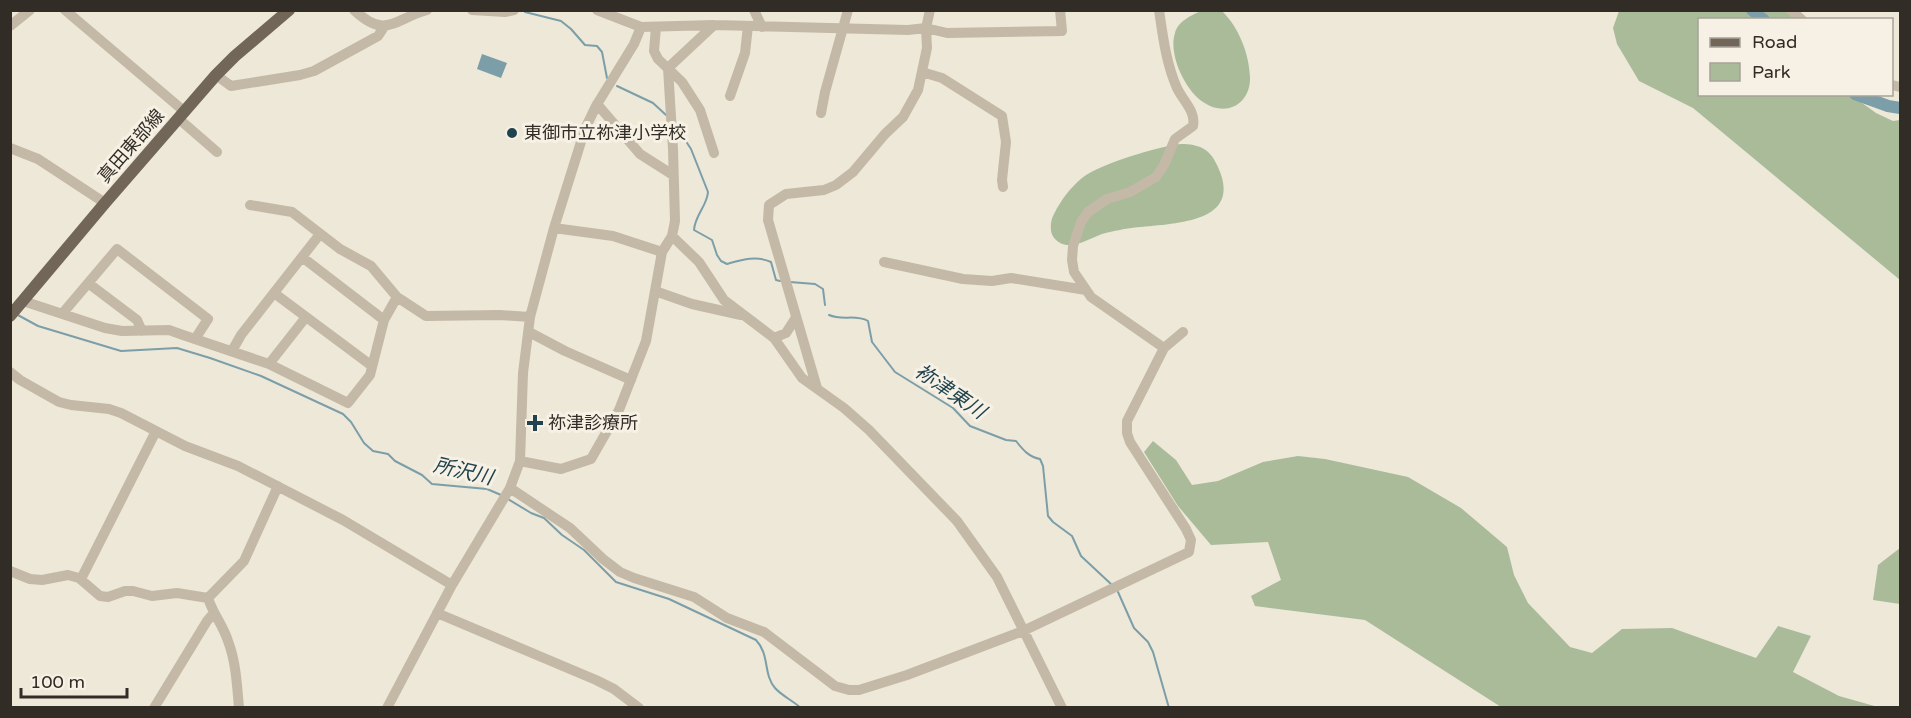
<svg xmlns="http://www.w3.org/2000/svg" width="1911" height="718" viewBox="0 0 1911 718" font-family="'Varela Round','Noto Sans JP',sans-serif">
  <rect width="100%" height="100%" fill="#eee8d9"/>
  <path fill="#aabb9a" d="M1203,10L1222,11C1239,28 1249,53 1250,77C1251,104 1226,118 1203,102C1185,90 1168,54 1175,33C1178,21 1192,15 1203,10Z
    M1619,11H1788L1795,19L1700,20V94L1851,95L1876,113L1893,121L1900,120V280L1693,108L1639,81L1617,44L1613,28Z
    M1181,144C1199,144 1210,149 1217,165C1249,231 1157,222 1120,230C1114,231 1108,232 1102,234C1088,239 1068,253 1055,239C1049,233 1050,221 1054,214C1061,200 1070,188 1082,178C1100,164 1159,146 1181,144Z
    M1153,441L1176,460L1192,485L1218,481L1263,462L1298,456L1325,459L1408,477L1461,508L1507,547L1514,575L1528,603L1570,647L1592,653L1622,629L1672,628L1756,658L1778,626L1811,636L1793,672L1839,696L1878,707H1501L1365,620L1255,606L1251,596L1281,580L1268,542L1211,545L1178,506L1144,452Z
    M1900,548V604L1873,600L1878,565Z"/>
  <path fill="#7b9ea8" d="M482,54L507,63L501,78L477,69Z"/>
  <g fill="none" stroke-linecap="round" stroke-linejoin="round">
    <path stroke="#7b9ea8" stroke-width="2" d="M525,12L561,21L571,29L585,45L597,46L602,52L607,78
      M617,86L653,103L666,115
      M676,126L691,149L708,192C707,206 695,215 694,230L712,240L717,255L721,261L727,264C741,260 756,255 771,262L776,280L780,281
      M790,282L815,284L823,289L825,305
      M16,314L38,326L121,351L177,348L210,358L261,376L343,414L351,422L364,443L373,451L388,454L395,461L422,475L432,484L487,489L501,495
      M829,315C842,321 856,314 868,321L872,342L895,372L953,408L970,426L1006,440L1016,441C1023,450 1029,457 1040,459L1043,466L1048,516L1053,522L1072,536L1081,556L1111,584
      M508,499L531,513L544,518L562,535L584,550L616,582L669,599L756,640C770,655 763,674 775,688C781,695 793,701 801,708
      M1118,592L1134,628L1148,642L1153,652L1169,708"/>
    <path stroke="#7b9ea8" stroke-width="12" d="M1752,10L1764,20
      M1855,94L1888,106L1900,108"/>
    <path stroke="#c4b9a6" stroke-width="10" d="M65,10L185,112
      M354,10C386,40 394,19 427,10
      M472,10L505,12L514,10
      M597,10L641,27L714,25L908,30L926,28L947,33L1062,31L1060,10
      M754,10L762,27
      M1159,10C1163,37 1166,63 1177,88C1183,101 1196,111 1193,126L1175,139L1164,165L1156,177L1130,192L1107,199L1088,212L1081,222L1073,246L1072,260L1074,272L1091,297L1164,348
      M1791,10L1802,20
      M10,26L30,10
      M656,27L654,51L658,59L682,82L700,110L714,153
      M922,72L942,78L1002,116L1006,142L1002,180L1003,187
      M216,75L231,86L300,75L314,71L378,36L384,27
      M1892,85L1900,87
      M730,96L745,53L748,26
      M597,104L640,154L673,175
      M821,113L825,92L848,10
      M179,119L217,152
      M10,148L38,159L105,203
      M250,205L292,212L340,249L371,266L397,297L426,316L500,315L530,317
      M554,228L613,236L662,252
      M672,236L699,262L724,300L774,338L802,378L844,408L869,430L957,521L997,577L1062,708
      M302,257L384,320
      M884,262L963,279L992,281L1011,278L1086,290
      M88,283L137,320L142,331
      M655,291L692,304L741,315
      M274,293L372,366
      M23,301L105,328L122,331L169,330L183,335L269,364L348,403L370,375L384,320L397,297
      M62,314L117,249L208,319L195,339
      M529,332L565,351L631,380
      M774,338L786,333L795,319
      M232,351L241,335L320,234
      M269,364L306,317
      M10,372L20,380L59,402L71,405L109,409L121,413L185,446L238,466L343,520L452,585
      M817,388L768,220L769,205L786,194L824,190L836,185L853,172L885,134L903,117L918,90L927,48L926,28L930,10
      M520,461L561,469L591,459L619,410L646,341L662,252L672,236L675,221L673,149L668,68L714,25
      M510,488L570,528L603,559L620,572L634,578L694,597L727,618L764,632L835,686L849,690H859L907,675L1023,631L1189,552L1191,540L1186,529L1130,442L1127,433V421L1164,348L1183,332
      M10,571L30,579L42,580L68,575L79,578L100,596L108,597L125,591H133L152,596L177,593L208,598
      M81,579L156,431
      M208,598L244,561L278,486
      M208,598C213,614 223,625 228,641C236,662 237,685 239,708
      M437,613L596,680L614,689L639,708
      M154,708L207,621L213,614
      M387,708L452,585L510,488L520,461L523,373L530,317L554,228L585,129L596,106L634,44L641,27"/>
    <path stroke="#726658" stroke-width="12" d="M10,316L105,203L216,75L235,56L289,10"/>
  </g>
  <g fill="#20434e" stroke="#f6f1e4" stroke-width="2">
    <circle cx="512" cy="133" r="6"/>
    <path d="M532 414h6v6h6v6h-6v6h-6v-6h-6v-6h6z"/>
  </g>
  <g text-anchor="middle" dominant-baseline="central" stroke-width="6" stroke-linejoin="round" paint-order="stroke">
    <g font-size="18" fill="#312c26" stroke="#f6f1e4" text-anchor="start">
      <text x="524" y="133">東御市立祢津小学校</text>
      <text x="548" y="423">祢津診療所</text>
    </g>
    <g font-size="18" fill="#312c26" stroke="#f6f1e4">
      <text transform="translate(131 146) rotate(-49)">真田東部線</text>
    </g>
    <g font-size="20" font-style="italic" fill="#20434e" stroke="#f6f1e4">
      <text transform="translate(950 392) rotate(34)">祢津東川</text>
      <text transform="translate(463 472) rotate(13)">所沢川</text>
    </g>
  </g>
  <rect width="1911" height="718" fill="none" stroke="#312c26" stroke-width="24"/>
  <rect x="1698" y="18" width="195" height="78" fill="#f6f1e4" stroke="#a7a298" stroke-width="1.5"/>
  <rect x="1710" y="38" width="30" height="9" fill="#726658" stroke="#a7a298" stroke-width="1.5"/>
  <text x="1752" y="48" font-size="18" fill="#312c26">Road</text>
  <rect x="1710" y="63" width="30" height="18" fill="#aabb9a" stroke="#a7a298" stroke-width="1.5"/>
  <text x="1752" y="78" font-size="18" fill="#312c26">Park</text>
  <path d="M21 688v9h106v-9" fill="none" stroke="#312c26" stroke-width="3"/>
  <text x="30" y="688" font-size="18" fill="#312c26" stroke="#f6f1e4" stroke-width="4.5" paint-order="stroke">100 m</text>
</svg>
